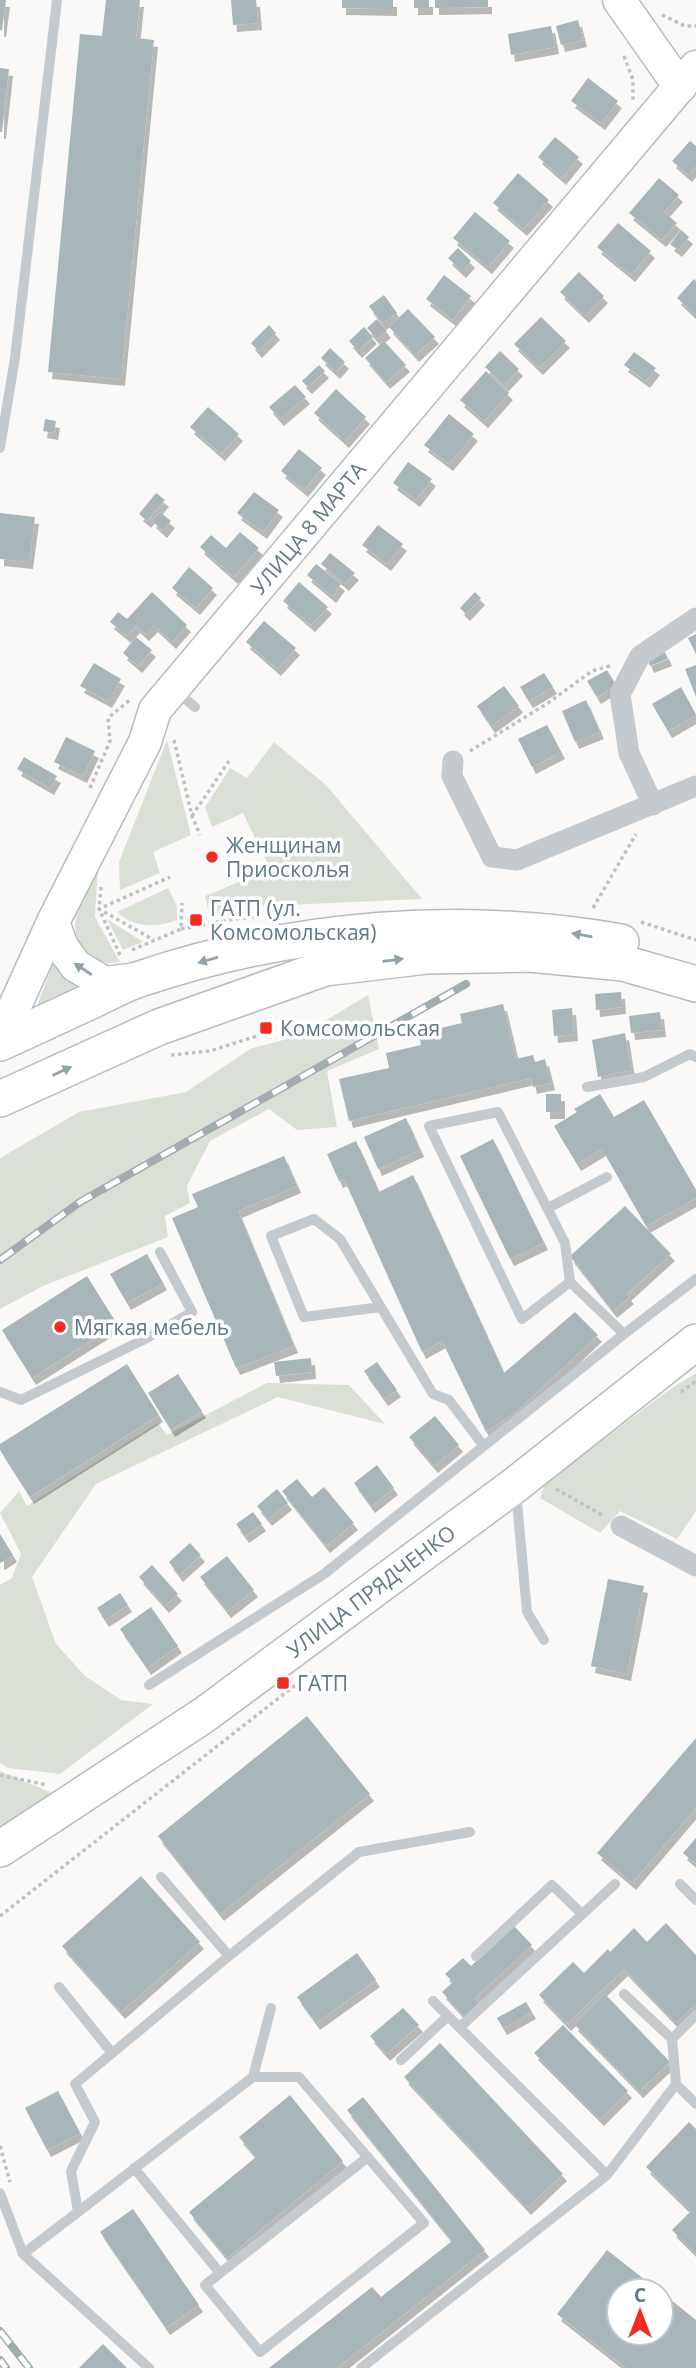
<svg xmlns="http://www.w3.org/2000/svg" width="696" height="2368" viewBox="0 0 696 2368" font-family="'Open Sans',sans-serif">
  <defs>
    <filter id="shadow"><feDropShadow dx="4" dy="7" stdDeviation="0" flood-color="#0004"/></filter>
  </defs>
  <rect width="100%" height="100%" fill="#faf9f7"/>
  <path fill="#dbe0d6" d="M167,740L191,835L153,852L160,873L120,890L119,862Z
    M274,742L326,785L422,899L245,907L210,917L205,896L270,869L243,813L212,827L205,807L230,768L247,778Z
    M98,867L95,917L120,962C87,968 69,944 77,912C81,897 91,881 98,867Z
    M168,888L177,906V920C156,928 133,928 117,912Z
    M107,919L143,942L123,950Z
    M55,959L86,987L35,1011Z
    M368,995L379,1049L327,1071L337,1127L297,1130L269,1109L210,1141L187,1186L190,1203L165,1216L168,1237L43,1286L0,1309V1158L79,1112L186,1092L250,1049L301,1035Z
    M696,1373V1511L677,1539L620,1511L600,1533L540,1498L545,1483L673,1387Z
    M267,1383L349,1385L385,1424L278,1397L96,1484L32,1577L56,1644L85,1676L121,1700L153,1704L60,1774L8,1768L0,1763V1585L12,1578L21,1554L0,1513L19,1491L27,1506L158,1423L167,1435Z
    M0,1771L55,1794L0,1833Z"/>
  <path fill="#a8b5b9" filter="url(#shadow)" d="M0,0H6L2,30H0Z
    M106,0H140L136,38L154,40L121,379L48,372L80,34L102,36Z
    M231,0H256L258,23L233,25Z
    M342,0H393V9L342,8Z
    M414,0H429V8H414Z
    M435,0H488V7L435,8Z
    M578,20L583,40L561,45L556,26Z
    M551,26L555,47L511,55L508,34Z
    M0,68L9,69L2,132H0Z
    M588,78L618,101L601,123L571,101Z
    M555,137L579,157L562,178L538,157Z
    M690,141L696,146V166L688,175L672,161Z
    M518,173L549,200L523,229L493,203Z
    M659,178L679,195L664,212L677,223L662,240L629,213Z
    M475,212L510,241L488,267L453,238Z
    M618,223L651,251L631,275L597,247Z
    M681,230L689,237L678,250L670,244Z
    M458,248L471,261L462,271L448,258Z
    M579,272L604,296L585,316L560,292Z
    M444,275L471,296L453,320L426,299Z
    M694,279L696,281V316L677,298Z
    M384,295L397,313L382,323L369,306Z
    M408,309L435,337L415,355L389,327Z
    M541,317L566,341L539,368L514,344Z
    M377,319L387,331L377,339L367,328Z
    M269,325L276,333L258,351L251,343Z
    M364,327L373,337L358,351L349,341Z
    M384,341L406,365L386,382L365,358Z
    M330,348L345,362L336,372L321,358Z
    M500,351L519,369L504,385L485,367Z
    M634,352L656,368L646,381L624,365Z
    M319,365L325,371L308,387L302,381Z
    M486,371L509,393L484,421L460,400Z
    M295,385L306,397L280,419L269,407Z
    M336,389L366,417L345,441L314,413Z
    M208,407L239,434L221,454L190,427Z
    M449,414L474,434L449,464L424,445Z
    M45,419L56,421L54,433L43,431Z
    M299,449L322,468L304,490L281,471Z
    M408,462L432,479L416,500L393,483Z
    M254,492L279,510L263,532L237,513Z
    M156,493L165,500L147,521L139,514Z
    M160,512L171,521L163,531L152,521Z
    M0,513L35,517L29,562L0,559Z
    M378,525L403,544L387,564L362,545Z
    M240,532L259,548L234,577L200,547L211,535L226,548Z
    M330,553L355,573L345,584L321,564Z
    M316,564L341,584L332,596L307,575Z
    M189,567L213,588L196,608L172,588Z
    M299,582L328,607L311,625L283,601Z
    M152,592L187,625L172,642L154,625L145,634L136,626L127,636L110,622L118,612L127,619Z
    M475,592L481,598L466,614L460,608Z
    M264,621L296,648L277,669L246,642Z
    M696,634V654L688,638Z
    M136,637L152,650L138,666L123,653Z
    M665,652L668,659L650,666L647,659Z
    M94,663L121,679L108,701L80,686Z
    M696,665V697L685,669Z
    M607,670L616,685L597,697L587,681Z
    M544,673L553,687L529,701L520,687Z
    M504,686L519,706L491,726L477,706Z
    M681,687L696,715L668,731L652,704Z
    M586,700L600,732L575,742L562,711Z
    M547,725L561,752L532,767L518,739Z
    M66,737L95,751L83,776L54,762Z
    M24,757L57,776L50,788L17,769Z
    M621,992L622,1007L596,1010L595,994Z
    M503,1004L516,1059L533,1055L535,1062L545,1059L551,1083L533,1087L531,1078L349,1121L339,1079L389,1068L386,1053L421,1045L419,1033L462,1023L460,1014Z
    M572,1008L574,1034L554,1036L552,1010Z
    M660,1012L662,1030L631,1033L629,1016Z
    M625,1033L631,1070L598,1077L592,1040Z
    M546,1094H561V1112H546Z
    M600,1094L614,1117L644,1100L696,1190V1198L646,1226L602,1149L577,1164L554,1126L577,1112L574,1109Z
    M406,1118L420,1150L378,1169L364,1137Z
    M493,1139L544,1243L510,1259L460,1156Z
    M356,1141L379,1192L413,1175L504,1373L575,1312L598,1335L516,1412L486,1432L442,1341L422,1352L344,1179L339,1181L327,1154Z
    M284,1156L297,1186L238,1211L294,1346L236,1368L172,1218L198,1207L192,1194Z
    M625,1206L671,1254L627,1294L630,1297L613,1311L570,1256Z
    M147,1254L163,1283L127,1303L110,1274Z
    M87,1276L117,1324L32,1378L2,1330Z
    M311,1358L312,1372L276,1376L274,1362Z
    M377,1362L397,1390L384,1399L364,1371Z
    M127,1364L159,1415L30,1497L0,1450V1444Z
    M178,1374L202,1411L171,1430L148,1393Z
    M435,1416L459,1445L434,1466L409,1437Z
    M377,1465L394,1488L371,1506L354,1483Z
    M297,1479L312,1497L324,1487L354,1523L326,1546L282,1491Z
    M277,1489L288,1503L268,1519L257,1506Z
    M253,1512L262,1524L245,1536L236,1524Z
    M0,1534L13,1555L1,1563L0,1562Z
    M190,1543L201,1555L179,1575L169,1562Z
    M227,1556L254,1590L227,1611L200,1577Z
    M152,1565L178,1594L165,1606L139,1577Z
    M608,1579L644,1586L627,1674L591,1666Z
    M120,1593L128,1605L105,1620L97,1608Z
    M151,1607L178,1646L147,1668L120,1629Z
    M307,1716L370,1794L220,1914L158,1836Z
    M696,1738V1808L632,1883L597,1853Z
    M696,1838V1864L683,1853Z
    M141,1876L200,1942L121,2012L62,1946Z
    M666,1923L696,1955V2004L676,2023L624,1969L567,2024L539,1995L573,1962L584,1973L608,1949L610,1952L634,1928L647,1942Z
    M514,1926L532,1945L475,1998L480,2004L465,2017L442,1992L453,1982L445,1974L463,1958L471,1966Z
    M357,1953L376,1980L316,2023L297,1997Z
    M605,1994L670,2062L639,2091L574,2024Z
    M526,2002L532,2012L503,2028L497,2018Z
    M403,2008L419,2025L386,2054L370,2036Z
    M563,2025L628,2091L600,2119L534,2053Z
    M440,2043L563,2174L527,2208L404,2077Z
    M58,2091L80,2133L47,2150L25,2108Z
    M290,2095L343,2161L227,2258L189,2212L256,2157L239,2137Z
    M363,2097L485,2250L337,2368H269L372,2287L381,2297L452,2241L347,2110Z
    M689,2122L696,2129V2254L672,2230L691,2211L646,2167Z
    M133,2209L199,2305L166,2328L100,2232Z
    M607,2250L659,2291H619V2333H661V2292L696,2320V2368H626L557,2314Z
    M103,2344L127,2368H79Z"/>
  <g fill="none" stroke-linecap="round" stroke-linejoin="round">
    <g stroke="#b4bdc0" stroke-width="35">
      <path id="secondary" d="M619,0L680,87
        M53,922L62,947L76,966L105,983L138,979
        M0,1039L53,922L145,742L155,710L696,67"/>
    </g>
    <g stroke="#b5bcbf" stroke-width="38">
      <path id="primary" d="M0,1043C30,1029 61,1015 91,1001C107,994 123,984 140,979C295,927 460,914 621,942
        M0,1099L159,1027L325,968L427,956L530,954L623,963L696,984
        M0,1849L204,1715L515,1485L696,1342"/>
    </g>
    <path stroke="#bec2c4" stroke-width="3.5" stroke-dasharray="3.5 3.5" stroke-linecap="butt" d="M662,15L685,26H696
      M624,56L633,80V102
      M174,740L192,816L200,835
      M470,751L548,703L592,671L613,665
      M90,788L110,741L108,718L131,699
      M192,816L229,761
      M101,887L99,909L154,940
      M593,908L636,834
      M641,922L696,940
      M181,929L233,919L258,917
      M132,950L181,929L182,903
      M120,955L99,909L170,877
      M171,1055L210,1051L257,1036
      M681,1392L696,1381
      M556,1489L604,1516
      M0,1775L47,1785
      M0,1916L312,1672
      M0,2146L10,2182"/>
    <path stroke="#c4cacd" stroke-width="10" d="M0,448L15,358L57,0
      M175,690L195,707
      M587,1087L644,1077L690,1054L696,1057
      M548,1208L607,1177
      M570,1282L522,1319L429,1126L498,1112L565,1243L570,1282L624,1334
      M381,1307L304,1317L271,1236L314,1219L340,1239L433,1394L449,1400L483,1445
      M0,1392L21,1400L147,1338L192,1312L160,1252
      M516,1491L527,1612L544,1640
      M149,1685L324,1574L624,1334L696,1279
      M161,1877L229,1956
      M680,1884L696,1900
      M476,1956L552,1885L582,1914
      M59,1987L112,2053
      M624,1994L672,2039
      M433,2001L607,2175
      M460,2027L615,1884
      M401,2060L448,2016
      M253,2077H299L424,2223L260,2352L205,2285L368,2157
      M676,2084L696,2104
      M134,2168L220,2273
      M0,2193L23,2254L149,2368
      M78,2212L253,2077L271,2008
      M23,2254L78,2212L71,2171L95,2122L75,2084L229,1956L359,1852L470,1832
      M361,2368L607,2175L676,2084L672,2039L696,2015"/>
    <path stroke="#c4cacd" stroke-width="21" d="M453,761L452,776L492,857L517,860L696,786
      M653,805L629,753L620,694L640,656L696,618
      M621,1526L696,1566"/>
    <use href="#secondary" stroke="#fff" stroke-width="32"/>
    <use href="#primary" stroke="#fff" stroke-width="35"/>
    <g stroke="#a1acb0" stroke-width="8">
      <path id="rail" d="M0,1260L80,1202L466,984
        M0,2331L29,2368
        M0,2360L6,2368"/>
    </g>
    <use href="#rail" stroke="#fff" stroke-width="5" stroke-dasharray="16" stroke-linecap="butt"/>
  </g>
  <defs><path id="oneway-solid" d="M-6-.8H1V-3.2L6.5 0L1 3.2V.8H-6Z" transform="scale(1.75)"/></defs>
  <g fill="#91a2a9">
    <use href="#oneway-solid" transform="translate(582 935) rotate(-170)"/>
    <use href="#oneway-solid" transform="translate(208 960) rotate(164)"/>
    <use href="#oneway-solid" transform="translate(393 960) rotate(-7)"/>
    <use href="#oneway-solid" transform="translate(83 969) rotate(-146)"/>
    <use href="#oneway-solid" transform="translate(62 1071) rotate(-25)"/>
  </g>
  <g fill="#f12d20" stroke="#fff" stroke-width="2.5">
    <circle cx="212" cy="857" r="7"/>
    <rect x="189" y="913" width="14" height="14" rx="3.5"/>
    <rect x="259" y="1021" width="14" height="14" rx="3.5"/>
    <circle cx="60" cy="1327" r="7"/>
    <rect x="276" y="1676" width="14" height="14" rx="3.5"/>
  </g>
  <g text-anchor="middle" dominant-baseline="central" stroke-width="7" stroke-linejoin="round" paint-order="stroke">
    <g font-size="21" fill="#627a84" stroke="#fff">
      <text transform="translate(308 528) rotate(-50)">УЛИЦА 8 МАРТА</text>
      <text transform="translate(371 1591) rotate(-37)">УЛИЦА ПРЯДЧЕНКО</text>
    </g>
    <g font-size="21" fill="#627a84" stroke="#fff" text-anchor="start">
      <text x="226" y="845">Женщинам<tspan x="226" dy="24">Приосколья</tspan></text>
      <text x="210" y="908">ГАТП (ул.<tspan x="210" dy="24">Комсомольская)</tspan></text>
      <text x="280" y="1028">Комсомольская</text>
      <text x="74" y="1327">Мягкая мебель</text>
      <text x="297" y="1683">ГАТП</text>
    </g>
  </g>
  <g transform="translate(640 2312)"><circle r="33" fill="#ffffff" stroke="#c0cace" stroke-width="2"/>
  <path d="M0-5L12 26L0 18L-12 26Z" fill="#f12d20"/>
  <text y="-10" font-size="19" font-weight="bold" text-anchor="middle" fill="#627a84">С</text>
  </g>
</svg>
